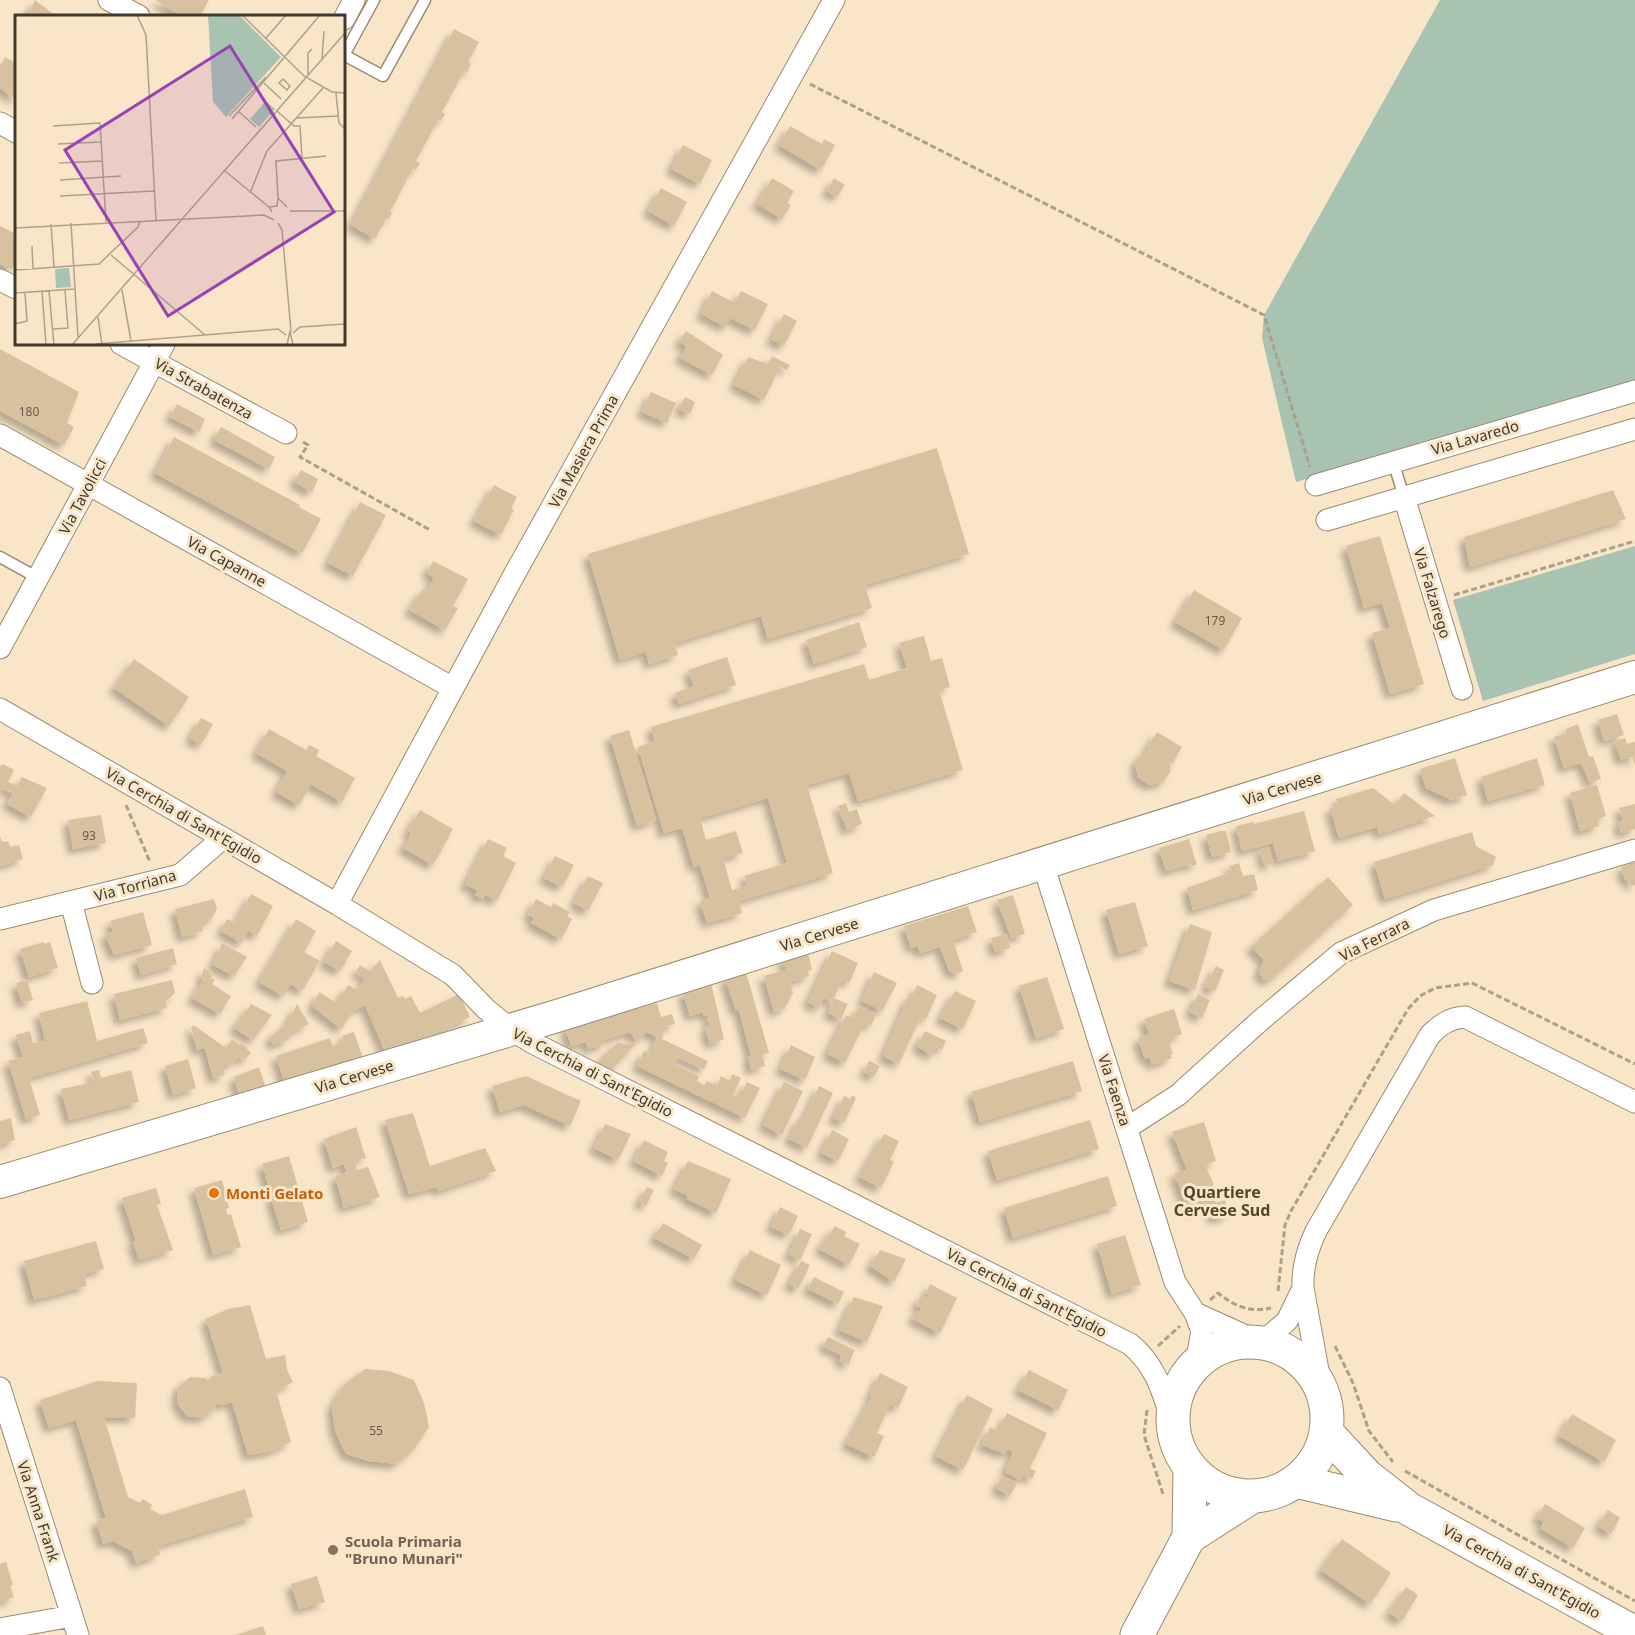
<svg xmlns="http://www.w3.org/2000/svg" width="1635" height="1635" viewBox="0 0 1635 1635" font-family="'Noto Sans',sans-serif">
  <defs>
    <filter id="shadow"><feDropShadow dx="-5.5" dy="5.5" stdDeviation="3" flood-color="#0004"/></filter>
  </defs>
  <rect width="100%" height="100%" fill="#f9e6c9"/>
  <path fill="#a8c3b2" d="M1440,0H1635V382L1296,482L1262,338L1264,315Z
    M1635,546V654L1483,701L1453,600Z"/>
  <path fill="#d7c19e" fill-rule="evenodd" filter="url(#shadow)" d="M35,0L56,16L58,13L64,16H27Z
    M155,0H209L200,16L176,13Z
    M454,29L479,42L468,62L471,64L467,73L464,71L442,112L445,114L441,121L438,120L416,161L420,163L416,170L413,168L390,212L392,213L389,219L386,218L375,239L351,225Z
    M5,57L16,63V100L0,88V67Z
    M790,126L822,144L824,139L835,145L821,170L779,145Z
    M683,145L712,160L700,184L671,169Z
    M772,178L794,191L787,203L791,205L782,219L757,204Z
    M834,178L845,185L837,197L827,191Z
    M661,188L687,202L674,226L648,211Z
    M0,226L16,234V256L12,270L0,264Z
    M712,291L735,303L741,291L768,304L755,330L730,318L726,327L701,314Z
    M784,314L797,321L784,346L771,339Z
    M686,331L723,355L712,375L680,358L687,346L679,342Z
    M0,349L79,392L67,423L74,427L64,445L0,411Z
    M772,356L790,365L787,370L780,367L764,400L734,385L748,357L768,364Z
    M651,392L676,403L667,423L642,412Z
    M685,397L695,402L690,414L679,409Z
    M177,404L205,419L199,432L170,417Z
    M221,427L275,457L269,469L214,440Z
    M174,437L300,505L299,507L321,519L302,553L155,473Z
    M937,448L969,554L865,585L872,608L768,639L761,616L675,643L678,655L649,664L646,652L620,660L588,554Z
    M301,470L318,479L312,492L294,482Z
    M494,485L517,497L511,508L514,510L501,535L474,521Z
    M1613,490L1626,519L1470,567L1464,537Z
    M360,502L386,515L353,576L328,563Z
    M1380,536L1424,684L1390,694L1372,633L1390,628L1382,603L1364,608L1346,546Z
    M433,561L468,579L453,606L458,608L445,630L409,610L423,589L427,591L434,578L427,573Z
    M1194,590L1242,618L1224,650L1175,622Z
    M859,622L867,647L814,664L806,640Z
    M924,636L931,661L942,658L950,687L939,690L963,770L858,801L849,773L807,785L833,873L739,901L742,913L707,923L700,901L710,898L700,865L694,867L682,828L664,833L638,747L655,741L651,727L864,664L869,680L907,668L899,643ZM768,798L787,863L744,876L747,886L732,890L723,858L743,853L736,831L706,840L700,818Z
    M727,657L736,685L679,704L675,693L694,686L688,670Z
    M134,659L189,697L169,726L114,688Z
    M1617,714L1624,735L1604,741L1598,720Z
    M201,718L213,724L201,745L190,738Z
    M1578,724L1589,757L1593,756L1601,779L1590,783L1581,763L1564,768L1554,737L1567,733L1566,729Z
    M269,729L306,750L309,745L319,750L316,756L355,778L342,802L311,784L299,805L276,792L287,771L256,753Z
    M629,730L656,820L637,826L610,736Z
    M1157,732L1182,747L1172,764L1169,762L1171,771L1163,782L1149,785L1138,777L1135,763L1143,752L1150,750L1147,748Z
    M1625,738L1627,744L1635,742V765L1632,757L1621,760L1615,741Z
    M1455,758L1467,795L1452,800L1426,788L1420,769Z
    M1537,758L1545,785L1488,801L1481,777Z
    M3,764L14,770L8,782L17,786L22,777L47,788L31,817L7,804L13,793L4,788L0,796V766Z
    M1597,785L1606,816L1597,819L1599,826L1580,831L1570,793Z
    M1373,788L1395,805L1404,793L1435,816L1379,834L1377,827L1339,838L1330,808L1338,806L1336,799Z
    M846,803L849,812L857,809L862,824L847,830L838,806Z
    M1635,804V829L1621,833L1618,822L1623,821L1619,808Z
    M420,810L453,829L433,865L403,848L411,834L408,831Z
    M1304,811L1315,851L1278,861L1273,843L1242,851L1236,826L1253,822L1254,824Z
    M101,815L106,843L73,849L68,820Z
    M1221,831H1226L1231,852L1212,857L1206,835Z
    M1472,832L1476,846L1496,857L1493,865L1385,899L1374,862Z
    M0,836L2,842L8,841L10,847L19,845L23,859L0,866Z
    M488,839L507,848L503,856L516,863L497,901L485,895L483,899L475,895L478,891L465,884Z
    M1189,839L1197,865L1191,866V864L1166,871L1159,848Z
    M1269,847L1273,863L1265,866L1260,850Z
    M555,856L574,865L562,887L544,878Z
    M1635,862V885L1631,886L1628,879L1625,880L1621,867Z
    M1239,863L1243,876L1254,874L1258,890L1193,910L1187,888L1231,872L1229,866Z
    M588,876L603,883L588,911L574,903Z
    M1328,877L1353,905L1276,975L1269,980H1263L1259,971L1264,960L1251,947Z
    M251,894L273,906L257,936L248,931L242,943L221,931L227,919L235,923Z
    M1013,895L1025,934L1011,938L997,900Z
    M214,899L217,909L210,921L201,923L203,931L182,937L175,909Z
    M536,899L551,907L553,903L570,912L567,916L572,919L561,939L531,923L534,918L528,915Z
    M1135,902L1148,946L1119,954L1106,910Z
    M968,906L977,932L953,940L963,971L955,974L949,970L940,947L920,953L918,946L911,948L904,926Z
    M143,912L152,945L114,955L105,934L113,932L110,921Z
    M296,919L316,931L304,952L320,961L302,991L291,984L283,996L259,982Z
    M1190,924L1212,932L1195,990L1169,981Z
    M1007,934L1010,948L995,952L991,938Z
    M336,941L352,951L340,971L324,962Z
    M44,942V944L50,942L58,968L29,977L20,949Z
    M222,943L247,957L234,976L213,965Z
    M173,948L177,964L141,975L136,958Z
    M832,951L858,963L849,983L842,980L834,998L848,1004L841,1019L828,1013L833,1002L824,998L819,1008L808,1002Z
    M808,953L812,970L808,971L809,976L790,982L793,993L785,1008L774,1012L764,976L786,970L782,958Z
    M380,960L398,998L403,996L405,999L411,996L420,1013L459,994L470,1017L387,1056L365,1005L353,1011L341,1029L312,1006L319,992L337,1003L348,985L357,990L366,978L356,972L360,965L370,971Z
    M1216,966L1224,970L1215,991L1205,987Z
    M204,968L213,974L211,978L215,980L212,984L231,996L220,1014L192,998L204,979L201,978Z
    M746,972L769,1053L762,1054L765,1066L751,1070L748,1057L751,1056L739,1010L736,1011L725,978Z
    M874,972L897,983L882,1011L862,1001Z
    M1047,977L1064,1029L1036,1038L1019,986Z
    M27,980L33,1000L22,1003L16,983Z
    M172,980L175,993L166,1001L167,1008L120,1020L114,994Z
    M711,983L724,1039L710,1044L705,1027L710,1026L707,1018L711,1016L710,1014L704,1016L703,1012L690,1016L683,992Z
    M917,985L937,995L926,1019L921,1017L899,1064L883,1056L908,997L911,998Z
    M955,991L976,1001L963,1029L940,1018Z
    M1198,994L1210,1000L1202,1018L1190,1012Z
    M87,1001L97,1041L143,1028L148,1043L29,1078L40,1115L26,1119L8,1061L23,1057L16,1035L30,1031L33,1043L45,1041L39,1013Z
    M657,1003L661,1017L672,1014L675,1024L665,1027L662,1039L708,1061L704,1069L678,1057L675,1065L699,1076L697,1081L704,1085L707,1081L717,1086L721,1076L730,1081L732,1074L741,1078L733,1095L739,1098L747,1082L760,1088L745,1118L637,1066L644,1051L650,1054L658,1037L646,1032L637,1042L630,1032L604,1040L605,1044L588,1049L586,1042L571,1046L565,1027Z
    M251,1004L272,1015L253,1040L234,1028Z
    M297,1004L309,1024L288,1034L290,1039L273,1045L270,1037L287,1024Z
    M859,1006L876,1015L871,1026L865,1023L845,1063L827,1054L846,1015L853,1018Z
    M1174,1009L1182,1034L1168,1039L1173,1054L1170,1055L1172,1058L1152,1065L1149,1057L1145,1059L1138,1038L1149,1034L1144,1019Z
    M195,1026L226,1048L232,1039L240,1045L242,1043L251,1053L244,1060L239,1057L231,1064L223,1066L225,1075L213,1078L205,1048L197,1050L191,1027Z
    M925,1031L946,1041L942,1050L936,1047L932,1056L917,1046Z
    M354,1032L364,1061L343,1068L341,1063L327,1068L326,1066L301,1075L302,1081L286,1086L276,1056L330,1038L333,1046L344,1042L342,1036Z
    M630,1041L635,1045L610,1071L596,1064L618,1042L627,1045Z
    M791,1045L815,1057L805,1080L780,1069Z
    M188,1059L196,1088L173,1095L165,1066Z
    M869,1061L880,1066L874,1077L864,1072Z
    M1073,1061L1082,1091L980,1122L971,1092Z
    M259,1067L266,1088L239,1095L234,1077Z
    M99,1070L101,1078L131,1070L139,1102L69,1120L61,1089L94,1082L91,1072Z
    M526,1076L581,1101L570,1126L524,1105L500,1112L492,1086Z
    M784,1082L803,1091L782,1135L763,1125Z
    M819,1086L833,1093L807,1148L789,1139L799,1118L803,1119Z
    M852,1095L856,1098L844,1123L833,1118L844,1096L850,1099Z
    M413,1113L430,1166L485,1148L496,1171L438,1191L437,1187L409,1194L385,1120Z
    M11,1118L15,1140L0,1145V1121Z
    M1090,1120L1099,1149L997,1180L988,1151Z
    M1204,1122L1216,1161L1205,1164L1214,1185L1211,1186L1216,1203L1225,1200L1229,1215L1214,1219L1210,1205L1189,1211L1174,1173L1187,1170L1172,1132Z
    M605,1124L631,1134L618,1160L594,1148Z
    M356,1127L366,1158L355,1161L357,1170L368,1167L380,1197L344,1208L335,1176L347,1172L344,1164L333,1168L324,1139Z
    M832,1130L849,1139L838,1161L821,1153Z
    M884,1134L899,1141L890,1160L894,1162L881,1188L859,1177Z
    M644,1140L668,1152L664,1161L668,1163L662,1176L634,1161Z
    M289,1156L308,1222L281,1230L271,1198L275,1197L273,1190L270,1191L262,1164Z
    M688,1161L731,1179L716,1213L687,1199L688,1196L674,1189Z
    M1108,1176L1117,1206L1013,1238L1004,1208Z
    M222,1180L229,1208L226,1209L227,1215L231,1214L241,1247L213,1255L194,1188Z
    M647,1187L654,1190L646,1206L639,1202Z
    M156,1188L161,1204L157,1205L173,1250L139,1260L133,1242L136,1241L122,1198Z
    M780,1207L798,1216L789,1235L771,1227Z
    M663,1223L702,1245L694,1259L654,1238Z
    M835,1226L846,1232L844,1236L860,1244L849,1265L819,1249Z
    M800,1229L812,1234L800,1260L789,1255Z
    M1125,1235L1141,1285L1112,1294L1097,1244Z
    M96,1241L104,1269L84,1274L87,1286L34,1300L24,1261Z
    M750,1250L781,1265L767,1295L735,1280Z
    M880,1250L906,1259L894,1282L870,1266Z
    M801,1261L810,1265L798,1289L789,1284Z
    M814,1277L844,1292L838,1304L808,1289Z
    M930,1284L957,1298L940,1333L913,1319L917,1311L920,1312L922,1309L916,1306L921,1295L928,1298L929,1295L926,1293Z
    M854,1297L883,1306L867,1342L839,1330Z
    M250,1305L266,1359L285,1355L287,1370L293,1382L276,1391L291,1442L273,1451L248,1455L232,1402L221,1405L215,1403L216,1408L203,1418L187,1416L177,1403L178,1387L190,1377L206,1378L208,1381L212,1376L223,1373L206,1319L228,1309Z
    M828,1337L855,1350L848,1365L839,1361L842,1355L823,1346Z
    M365,1369L389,1371L414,1380L424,1403L429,1427L414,1449L396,1464L369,1461L346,1454L335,1431L332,1406L345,1384Z
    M1029,1370L1068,1390L1058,1410L1018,1390Z
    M880,1373L908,1387L898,1408L890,1405L877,1433L884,1436L874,1457L846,1444L872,1396L870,1395Z
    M97,1381L137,1383L135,1418L104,1417L128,1497L140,1503L143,1499L152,1505L150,1509L162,1515L245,1489L253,1517L158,1546L160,1555L136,1563L132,1551L113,1541L103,1544L96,1521L106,1518L76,1420L49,1428L40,1400Z
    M967,1395L993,1409L963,1470L936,1456Z
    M1007,1413L1047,1433L1030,1468L1036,1471L1032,1479L1023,1475L1020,1480L1005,1472L1013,1452L1008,1449L1005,1454L982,1445L990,1427L998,1431Z
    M1572,1414L1616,1440L1604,1462L1559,1436Z
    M1002,1476L1017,1483L1010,1496L996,1488Z
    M1545,1504L1585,1528L1573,1548L1540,1528L1544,1522L1537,1518Z
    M1608,1510L1620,1518L1611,1534L1598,1526Z
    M1342,1539L1391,1573L1370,1604L1321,1570Z
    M6,1562L13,1585L10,1586L14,1597L0,1602V1564Z
    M317,1576L325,1602L299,1609L291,1584Z
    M1406,1587L1418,1595L1402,1621L1389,1613Z
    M263,1626L266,1635H236Z"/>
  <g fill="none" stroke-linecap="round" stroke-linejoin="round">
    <g stroke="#9b8a6f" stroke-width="13">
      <path id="service" d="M344,55L383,76L425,0
        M344,55L374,0
        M1393,461L1404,497
        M0,557L38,578"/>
    </g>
    <g stroke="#9b8a6f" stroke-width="23">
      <path id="minor" d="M109,0L139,16
        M344,19L354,0
        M0,123L16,132
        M0,280L16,288
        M121,344L286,433
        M0,435L453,688
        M1316,485L1635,391
        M1404,497L1462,689
        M1327,520L1635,429
        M0,648L164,344
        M0,709L337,904L453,975L486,1009L510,1029L533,1043L1130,1344C1157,1366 1163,1394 1174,1427
        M1043,864L1175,1282L1195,1313
        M71,902L92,983
        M337,904L514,575L834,0
        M0,919L180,875L223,838
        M1127,1128L1178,1095L1262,1019L1341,953L1434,910L1635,850
        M1303,1288C1302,1267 1307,1250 1316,1231L1430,1035C1441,1024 1450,1018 1465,1017L1635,1102
        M1196,1364L1202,1331L1195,1313L1261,1343L1287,1321L1303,1288L1322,1392
        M0,1388L78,1635
        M0,1629L72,1616"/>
    </g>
    <g stroke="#9b8a6f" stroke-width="34">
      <path id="secondary" d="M0,1182L557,1016L1635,677"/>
    </g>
    <g stroke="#9b8a6f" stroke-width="35">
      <path id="primary" d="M1173 1419a77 77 0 1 1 154 0a77 77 0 1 1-154 0Z
        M1326,1432L1367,1476L1409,1509L1635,1633
        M1296,1481L1396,1505
        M1189,1537L1253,1496
        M1137,1635L1189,1537L1190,1467"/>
    </g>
    <path stroke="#ae9f8a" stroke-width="3" stroke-dasharray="6 3" stroke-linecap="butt" d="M810,84L1264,315L1310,467
      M303,442L308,445L300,457L430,530
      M1454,595L1635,541
      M126,805L150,862
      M1278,1291L1285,1225L1291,1211L1408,1009L1420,996L1435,988L1472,983L1635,1064
      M1210,1300L1218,1293C1234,1306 1250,1313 1271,1308
      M1158,1346L1180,1326
      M1335,1346L1353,1383L1369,1431L1393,1462
      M1147,1410L1144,1435L1163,1494
      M1405,1471L1635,1601"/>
    <use href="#service" stroke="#fff" stroke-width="10"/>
    <use href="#minor" stroke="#fff" stroke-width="21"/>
    <use href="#secondary" stroke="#fff" stroke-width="32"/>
    <use href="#primary" stroke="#fff" stroke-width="33"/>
  </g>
  <circle fill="#e8710a" stroke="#f9e6c9" stroke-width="2" cx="214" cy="1193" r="6"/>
  <circle fill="#8d6e63" stroke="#f9e6c9" stroke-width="2" cx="333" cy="1550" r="6"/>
  <g text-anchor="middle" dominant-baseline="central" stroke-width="6" stroke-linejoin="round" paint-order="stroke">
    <g font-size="12" fill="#665b4a">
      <text x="29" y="411">180</text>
      <text x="1215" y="620">179</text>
      <text x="89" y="835">93</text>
      <text x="376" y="1430">55</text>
    </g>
    <g font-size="15" fill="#40392e" stroke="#f9e6c9">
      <text transform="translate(204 388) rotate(29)">Via Strabatenza</text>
      <text transform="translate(1475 437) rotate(-16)">Via Lavaredo</text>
      <text transform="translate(583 451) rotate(-61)">Via Masiera Prima</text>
      <text transform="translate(82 496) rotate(-62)">Via Tavolicci</text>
      <text transform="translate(227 561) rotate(29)">Via Capanne</text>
      <text transform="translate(1433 593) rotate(73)">Via Falzarego</text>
      <text transform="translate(1282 788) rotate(-17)">Via Cervese</text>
      <text transform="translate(184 815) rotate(30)">Via Cerchia di Sant'Egidio</text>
      <text transform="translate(135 885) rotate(-15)">Via Torriana</text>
      <text transform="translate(819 934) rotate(-17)">Via Cervese</text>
      <text transform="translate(1374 939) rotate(-27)">Via Ferrara</text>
      <text transform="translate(593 1072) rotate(27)">Via Cerchia di Sant'Egidio</text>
      <text transform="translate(354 1076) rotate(-17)">Via Cervese</text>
      <text transform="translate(1115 1090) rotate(72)">Via Faenza</text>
      <text transform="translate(1027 1292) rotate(27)">Via Cerchia di Sant'Egidio</text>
      <text transform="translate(39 1511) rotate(72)">Via Anna Frank</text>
      <text transform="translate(1522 1571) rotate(29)">Via Cerchia di Sant'Egidio</text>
    </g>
    <g font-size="15" font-weight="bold" fill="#c56008" stroke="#f9e6c9" text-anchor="start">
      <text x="226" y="1193">Monti Gelato</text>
    </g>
    <g font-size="15" font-weight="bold" fill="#785e54" stroke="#f9e6c9" text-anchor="start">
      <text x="345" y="1541">Scuola Primaria<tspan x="345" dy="17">"Bruno Munari"</tspan></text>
    </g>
    <g font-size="16" font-weight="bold" fill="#54452c" stroke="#f9e6c9">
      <text x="1222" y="1192">Quartiere<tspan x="1222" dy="18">Cervese Sud</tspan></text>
    </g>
  </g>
  <g transform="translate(15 15)">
    <rect width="330" height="330" fill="#f9e6c9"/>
    <path d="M193,0H224L266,42L211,102L198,87ZM251,86L260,94L244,112L235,104ZM54,253L56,272L41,273L40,254Z" fill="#a8c3b2"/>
    <path fill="none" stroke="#afa18b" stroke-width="1.5" d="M122,0L131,20L141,205M227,0L289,61L317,77L330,78M251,23L271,0M307,44L309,16M293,60V38L297,34M268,64L275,71L272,75L264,68ZM249,68L266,84M321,78L324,108L330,114M223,96L241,112M262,96L279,111H285L287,143M214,101L251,62M282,103L323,101M217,104L305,0M38,111L85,108L91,207M43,129L86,127M44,148L87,146M210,156L254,192M45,165L106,161M235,178L252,136L308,73M45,181L139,176M263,183L261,146L311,141M275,196H330M257,197L254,192L262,191L263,183L272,192M56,208L63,322M263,208L267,215L276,316M36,209L39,252M0,213L249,200L259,205M17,231L18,254M96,240L190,320M0,255L84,249L123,212L125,206M107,275L116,326M27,276L31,330M34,276L39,330M0,278L60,274M83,302L87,330M0,309L12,306L10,278M38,314L53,313L50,275M278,318L285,312L330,309M81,329L263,314L271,320M57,330L330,18M272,330L275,316L278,330"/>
    <path fill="#9843b1" fill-opacity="0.15" stroke="#9843b1" stroke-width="3" d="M215,31L319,197L153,301L50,135Z"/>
    <rect width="330" height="330" fill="none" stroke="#40392e" stroke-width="3"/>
  </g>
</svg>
